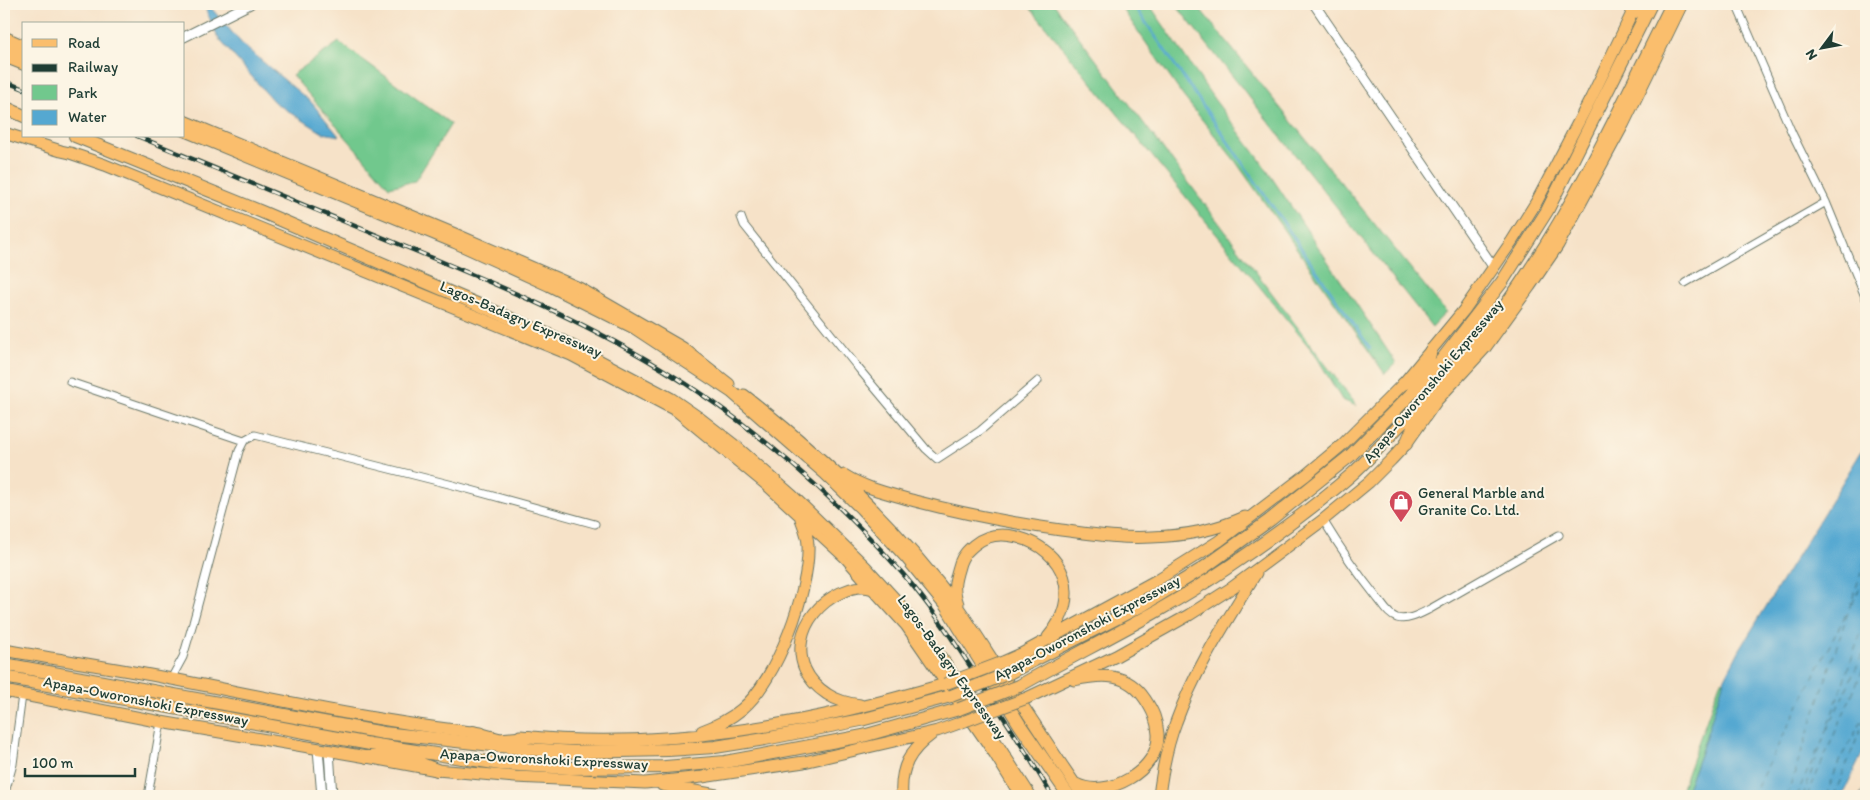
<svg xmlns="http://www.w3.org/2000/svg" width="1870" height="800" viewBox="0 0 1870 800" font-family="Itim,sans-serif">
  <rect width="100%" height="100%" fill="#fcf5e5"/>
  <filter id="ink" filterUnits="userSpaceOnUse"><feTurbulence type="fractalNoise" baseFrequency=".02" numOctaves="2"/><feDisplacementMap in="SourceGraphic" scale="10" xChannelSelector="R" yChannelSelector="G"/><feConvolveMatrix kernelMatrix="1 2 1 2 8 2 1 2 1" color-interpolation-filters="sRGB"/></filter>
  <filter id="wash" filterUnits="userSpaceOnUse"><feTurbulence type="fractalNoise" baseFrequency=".0096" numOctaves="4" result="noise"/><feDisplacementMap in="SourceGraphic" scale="20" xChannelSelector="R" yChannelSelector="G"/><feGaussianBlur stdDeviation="1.12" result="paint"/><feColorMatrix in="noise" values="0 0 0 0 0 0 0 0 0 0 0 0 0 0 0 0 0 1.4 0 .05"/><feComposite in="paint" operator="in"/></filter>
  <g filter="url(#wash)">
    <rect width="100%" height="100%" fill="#f6e2c8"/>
    <path fill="#71c88d" stroke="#488260" d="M1027,4H1054L1357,406L1342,400L1315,354Z
      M1119,4H1149L1214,99L1258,157L1396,363L1385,374L1236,162L1183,96Z
      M1175,4H1196L1446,312L1432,327Z
      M339,42L451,124L415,181L389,187L292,75Z
      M1724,680L1700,755L1684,796H1679L1720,682Z"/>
    <path fill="#55a8d1" stroke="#3a7282" d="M201,4H209L212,9L244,46L312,103L339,136L323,133L274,102L218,38L205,8Z
      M1866,444V746L1842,796H1684L1700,755L1724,680L1740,649Z"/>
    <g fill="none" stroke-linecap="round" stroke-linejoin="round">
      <path stroke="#55a8d1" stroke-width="2.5" d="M1133,4L1370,348"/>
      <path stroke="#2f5d63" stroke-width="1" stroke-dasharray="6 5" stroke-linecap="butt" d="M1852,604L1866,576
        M1827,730L1866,647
        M1752,796L1847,612
        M1787,796L1866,558
        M1796,796L1819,747
        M1803,796L1866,618
        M1807,796L1866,663
        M1826,796L1840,759L1866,714
        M1834,796L1866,716
        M1860,796L1866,782"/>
    </g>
  </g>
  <g filter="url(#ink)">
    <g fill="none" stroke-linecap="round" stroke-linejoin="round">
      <g stroke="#6a7768" stroke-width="9">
        <path id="minor" d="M1736,4L1792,133L1826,202L1866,299
          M741,217L744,225L859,369L926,449L937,459L980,431L1038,381
          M1685,283L1826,202
          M70,382L244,441
          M1323,520C1340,548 1358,574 1378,599C1384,606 1388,615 1397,618C1408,621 1420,614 1430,609L1559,535
          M171,679L183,657L193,623L239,451L244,441L255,435L453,485L595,524
          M4,796L13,764L22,695
          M148,796L161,722"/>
      </g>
      <g stroke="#6a7768" stroke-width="11">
        <path id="tertiary" d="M1314,4L1494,268
          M184,37L250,4
          M318,749L322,796
          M329,751L332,796"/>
      </g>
      <g stroke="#6a7768" stroke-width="13">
        <path id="primary" d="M4,37L24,46
          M184,121L455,234L579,288L683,348L729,384
          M4,133L61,151L70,153L105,165L571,355L677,411L767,485L846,558L873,589L906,625L995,754L1021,796
          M744,395C824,457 898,528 959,609C973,629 986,650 999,670C1027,712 1054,754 1083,796
          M844,475C866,489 891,494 915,501C964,514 1012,523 1061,530C1091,534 1122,539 1152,537C1183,536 1216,530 1245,517
          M958,604C952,586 955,580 960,563C963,555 967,551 974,545C987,534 1001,533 1017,537C1066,550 1082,598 1048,637
          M4,650C60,660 116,668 172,679C275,699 377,722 481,733
          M1003,662L1021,654L1157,580L1219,541L1306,475L1342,445L1403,384L1464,310L1512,241L1537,201L1591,98L1636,5
          M1074,680C1102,674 1127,672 1145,699C1153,711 1157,720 1158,734C1160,770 1107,800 1076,784
          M4,691L161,722L367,757L437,770L515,777L645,783L702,777L804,762L937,731L965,721
          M1027,698L1116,656L1189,615L1233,587L1323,520L1369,482L1391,460L1406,444L1437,400L1485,348L1530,286L1558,245L1623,125L1682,4
          M860,705C848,703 837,701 827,694C784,666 798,613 840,593C850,588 863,585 873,589
          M702,731C716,726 730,719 742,709C777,680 810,590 808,545C808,536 804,527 801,519
          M520,736C663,751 807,725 945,684
          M662,785L722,796
          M902,796C900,768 909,751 932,734
          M1159,796C1162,772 1167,745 1176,722C1195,669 1227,621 1256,573"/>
      </g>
      <g stroke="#6a7768" stroke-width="14">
        <path id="motorway" d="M1633,13L1640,4
          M4,46L24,56
          M4,56L24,64
          M4,107L24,116
          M184,130L455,242L549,285L635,328L732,392L825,473L861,508L907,558L946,606L1020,725L1069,796
          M75,136L262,212L554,337L671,399L700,419L736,447L792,496L865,567L898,603L944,662L1030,796
          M1423,378L1431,350
          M1403,384L1425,375
          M1406,444L1421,410
          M4,664L384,733L527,749L575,752L668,750L715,747L765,739L861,720L951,696
          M1009,673L1143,605L1202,569L1270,520L1351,455L1413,392L1440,362L1502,282L1547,211L1651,4
          M4,677L370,744L501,764L570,768L665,767L725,762L863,736L959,709
          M1019,686C1088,647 1161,613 1227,568C1270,539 1312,509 1351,475C1368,460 1383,443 1399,426C1442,383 1485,337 1519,286C1580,197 1624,100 1672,4
          M473,732L502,740
          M494,740L529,737
          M391,752L437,770
          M367,757L400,756"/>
      </g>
      <use href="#minor" stroke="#fff" stroke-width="7"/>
      <use href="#tertiary" stroke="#fff" stroke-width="9"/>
      <use href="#primary" stroke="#fabe6d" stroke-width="11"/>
      <use href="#motorway" stroke="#fabe6d" stroke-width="12"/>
      <g stroke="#1f3d34" stroke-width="4.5">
        <path id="rail" d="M4,81L24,89
          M137,136C225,173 313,209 401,245C489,281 578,318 659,367C748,420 834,496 903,574C935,611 961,652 987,692C1010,727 1032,761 1052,796"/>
      </g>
      <use href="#rail" stroke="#fcf5e5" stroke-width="2.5" stroke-dasharray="8" stroke-linecap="butt"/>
      <g stroke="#6a7768" stroke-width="13" stroke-linecap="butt">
        <path id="primary-bridge" d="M945,684L1003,662
          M965,721L1027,698"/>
      </g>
      <g stroke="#6a7768" stroke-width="14" stroke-linecap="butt">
        <path id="motorway-bridge" d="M951,696L1009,673
          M959,709L1019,686"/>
      </g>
      <use href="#primary-bridge" stroke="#fabe6d" stroke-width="11"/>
      <use href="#motorway-bridge" stroke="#fabe6d" stroke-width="12"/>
    </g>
  </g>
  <defs>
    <g id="shop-pin" transform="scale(1.25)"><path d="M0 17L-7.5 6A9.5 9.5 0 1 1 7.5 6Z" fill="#d1495b" stroke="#fcf5e5"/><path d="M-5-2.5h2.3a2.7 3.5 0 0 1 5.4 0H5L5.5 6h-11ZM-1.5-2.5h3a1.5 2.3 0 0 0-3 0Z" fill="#fff"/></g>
  </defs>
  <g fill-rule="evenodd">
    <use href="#shop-pin" x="1401" y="502"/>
  </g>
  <g text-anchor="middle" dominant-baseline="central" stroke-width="4" stroke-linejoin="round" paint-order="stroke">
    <g font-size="15" fill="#1f3d34" stroke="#fcf5e5">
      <text transform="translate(521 319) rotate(23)">Lagos-Badagry Expressway</text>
      <text transform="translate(1433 381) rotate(-50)">Apapa-Oworonshoki Expressway</text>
      <text transform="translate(1087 628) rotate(-28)">Apapa-Oworonshoki Expressway</text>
      <text transform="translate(952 667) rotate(54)">Lagos-Badagry Expressway</text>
      <text transform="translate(146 701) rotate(11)">Apapa-Oworonshoki Expressway</text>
      <text transform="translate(544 759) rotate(3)">Apapa-Oworonshoki Expressway</text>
    </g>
    <g font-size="15" fill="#1f3d34" stroke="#fcf5e5" text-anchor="start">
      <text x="1418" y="493">General Marble and<tspan x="1418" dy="17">Granite Co. Ltd.</tspan></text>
    </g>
  </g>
  <rect width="1870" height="800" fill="none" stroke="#fcf5e5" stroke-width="20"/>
  <rect x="22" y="22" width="162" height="115" fill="#fcf5e5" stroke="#a4ab9e"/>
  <rect x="32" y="39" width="25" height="8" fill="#fabe6d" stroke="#a4ab9e"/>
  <text x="68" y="48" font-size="15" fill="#1f3d34">Road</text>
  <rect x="32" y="64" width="25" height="8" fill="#1f3d34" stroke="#a4ab9e"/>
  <text x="68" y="72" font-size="15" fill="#1f3d34">Railway</text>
  <rect x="32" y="85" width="25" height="15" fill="#71c88d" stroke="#a4ab9e"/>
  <text x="68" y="98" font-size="15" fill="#1f3d34">Park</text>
  <rect x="32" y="110" width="25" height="15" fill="#55a8d1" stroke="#a4ab9e"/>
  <text x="68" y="122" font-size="15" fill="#1f3d34">Water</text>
  <g transform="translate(1822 48) rotate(238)" stroke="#fcf5e5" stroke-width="4" paint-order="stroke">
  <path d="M0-4L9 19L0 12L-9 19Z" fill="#1f3d34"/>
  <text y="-8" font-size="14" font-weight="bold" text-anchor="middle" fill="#1f3d34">N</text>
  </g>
  <path d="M25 768v8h110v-8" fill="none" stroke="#1f3d34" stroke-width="2.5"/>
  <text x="32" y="768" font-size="15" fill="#1f3d34" stroke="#fcf5e5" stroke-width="4" paint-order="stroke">100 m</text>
</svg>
